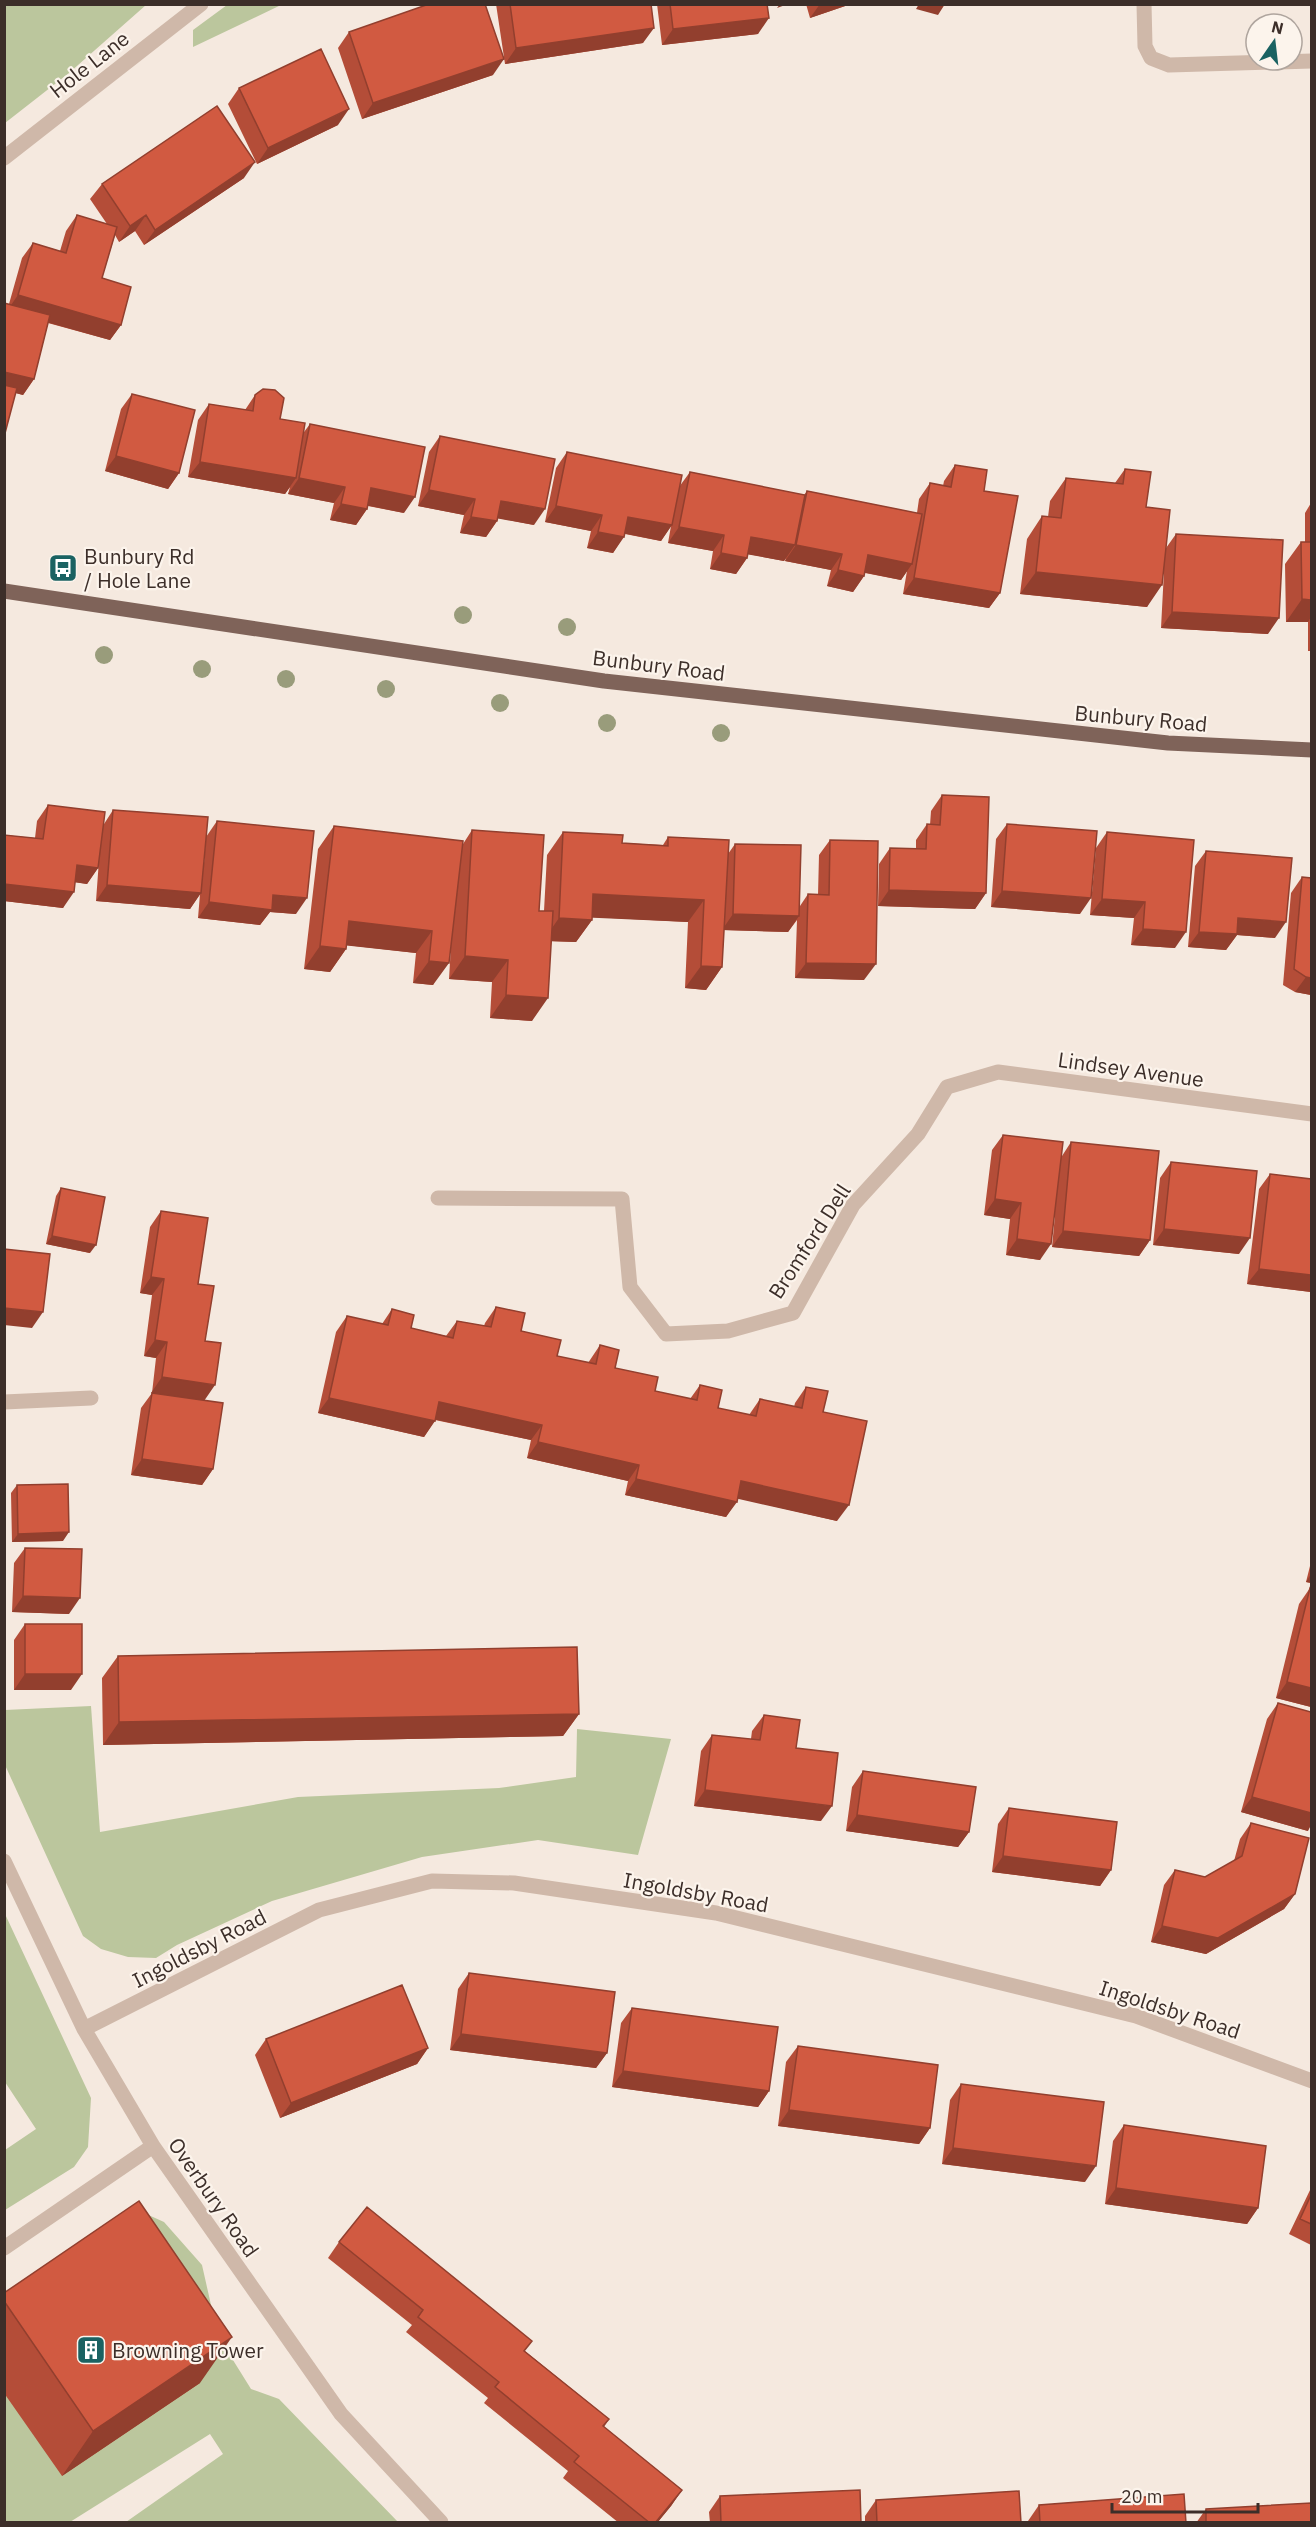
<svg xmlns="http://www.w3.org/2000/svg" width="1316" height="2527" viewBox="0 0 1316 2527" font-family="'IBM Plex Sans',sans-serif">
  <rect width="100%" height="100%" fill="#f5e9df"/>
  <path fill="#bbc69d" d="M5,4H146V5L69,73L5,123Z
    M227,5V4L281,5L193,47V30Z
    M91,1706L100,1832L298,1797L499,1788L576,1777L577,1729L671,1739L638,1855L538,1840L422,1857L272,1901L177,1945L156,1958L128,1957L101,1949L83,1936L5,1765V1710Z
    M5,1914L91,2098L88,2147L74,2167L5,2210V2150L36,2129L5,2082Z
    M144,2213L164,2222L202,2265L218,2336L251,2389L279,2399L398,2522H126L223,2454L210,2434L70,2522H5L4,2297Z"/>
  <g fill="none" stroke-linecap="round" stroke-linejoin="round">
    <path stroke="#cfb8a9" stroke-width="15" d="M1144,4L1145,46L1151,58L1169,65L1312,61
      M4,158L201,4
      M438,1198L622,1199L630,1287L666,1334L728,1331L793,1313L853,1205L918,1134L947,1087L998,1072L1312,1114
      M4,1402L91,1398
      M4,1861L84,2029L153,2146L341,2414L441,2522
      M84,2029L319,1910L432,1881L514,1883L716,1913L1136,2016L1312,2081
      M4,2248L153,2146"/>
    <path stroke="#7f6359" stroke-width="15" d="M4,591L604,681L1168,743L1312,750"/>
  </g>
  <g fill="#999c7b">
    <circle cx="463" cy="615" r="9"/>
    <circle cx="567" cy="627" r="9"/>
    <circle cx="104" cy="655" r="9"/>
    <circle cx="202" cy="669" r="9"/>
    <circle cx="286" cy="679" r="9"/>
    <circle cx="386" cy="689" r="9"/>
    <circle cx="500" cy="703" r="9"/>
    <circle cx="607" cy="723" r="9"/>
    <circle cx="721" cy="733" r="9"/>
  </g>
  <path fill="#b44d38" d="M496,4H651L643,43L505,64Z
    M657,4H767L758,34L662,45Z
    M806,4H851L810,18Z
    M349,32L493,75L362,119L338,48Z
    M239,88L338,125L257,164L228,104Z
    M244,178L144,245L135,231L119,242L115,235L102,278L121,325L110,340L48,323L34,379L23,395L16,393L9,304L22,258L33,243L60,251L66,231L77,215L107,224L90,199L102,184Z
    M132,394L179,473L168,489L105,471L121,409Z
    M255,395L280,419L304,432L310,424L404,513L368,506L367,509L356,525L330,520L334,503L288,494L290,487L285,494L188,477L198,420L209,404L245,410Z
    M440,436L534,525L498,518L497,521L486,537L460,533L464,515L418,506L429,452Z
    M567,452L679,487L690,472L804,495L807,491L917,513L919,499L930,483L943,486L944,481L955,465L984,491L1000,593L989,608L903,594L907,571L901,580L865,573L864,576L853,592L827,586L831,570L785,561L786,558L784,561L748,554L747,558L736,574L710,569L713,551L668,543L671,526L661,541L625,534L613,553L587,548L591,531L545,522L556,468Z
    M1125,469L1146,507L1166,548L1176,534L1268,634L1161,628L1164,571L1147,607L1020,594L1027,539L1042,516L1048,517L1050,501L1066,478L1115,483Z
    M1311,503V651H1308V622H1286L1285,564L1301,542H1305V513Z
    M942,795L986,893L975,909L878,906L879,864L890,848H916V840L927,824L930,825L931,811Z
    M48,805L104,824L113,810L204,863L206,837L217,821L296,914L270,912L260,925L198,918L200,894L190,909L96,901L99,860L98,868L87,884L75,882L63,908L4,901V835L35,838L37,821Z
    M1007,824L1080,914L991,907L996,839Z
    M334,826L463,844L472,830L539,911H544L547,855L563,832L622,843L663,845L668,837L728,854L735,844L800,906L808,894L818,895L819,855L830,840L864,980L795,978L797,920L788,932L724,930L722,967L706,990L685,988L688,922L592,917V920L576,942L551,941L532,1021L490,1018L492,982L449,979L451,945L433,985L413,983L416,953L346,945V949L330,972L304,969L318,849Z
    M1107,832L1175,948L1131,945L1134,918L1090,915L1096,848Z
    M1206,851L1275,938L1237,935L1226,950L1188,947L1195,866Z
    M1302,877L1311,995L1295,992L1283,985L1291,893Z
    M1003,1135L1062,1156L1071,1142L1150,1240L1139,1256L1052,1247L1055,1215L1040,1260L1006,1255L1010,1219L984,1215L992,1150Z
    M1171,1162L1239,1254L1153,1245L1160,1178Z
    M1270,1174L1311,1292L1247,1284L1259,1189Z
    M61,1188L90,1253L46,1244L56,1196Z
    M161,1211L198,1284L205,1341L204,1400L213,1469L202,1485L131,1475L141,1408L152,1393L156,1358L144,1356L152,1295L140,1293L150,1227Z
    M496,1307L521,1331L557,1356L588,1363L600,1345L615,1368L655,1391L690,1399L700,1385L718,1408L749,1415L760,1399L794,1407L795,1403L806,1387L823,1412L837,1521L738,1498L726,1517L625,1495L628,1481L527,1458L531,1440L435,1420L424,1437L318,1413L336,1332L347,1316L382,1324L392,1309L411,1328L446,1336L457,1321L484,1326L485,1323Z
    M17,1485L63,1541L12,1542L11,1493Z
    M25,1548L69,1614L12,1612L14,1563Z
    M1311,1562V1583L1306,1582Z
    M1310,1588L1311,1707L1276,1698L1299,1604Z
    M25,1624L71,1690H14V1640Z
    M118,1656L579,1714L563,1736L103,1745L102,1678Z
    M1278,1703L1308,1831L1241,1812L1267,1719Z
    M764,1715L796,1748L821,1821L694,1806L701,1751L712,1735L751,1739L752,1731Z
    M863,1771L969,1832L958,1847L846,1831L852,1787Z
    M1009,1808L1111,1870L1100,1886L992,1872L998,1824Z
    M1251,1823L1295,1894L1284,1909L1206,1954L1151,1942L1164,1885L1175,1870L1205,1877L1234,1861L1240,1839Z
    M469,1973L607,2053L596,2068L450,2050L458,1989Z
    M632,2008L769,2091L758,2107L612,2087L621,2023Z
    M266,2039L428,2048L417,2064L280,2118L255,2055Z
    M798,2046L930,2128L919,2144L778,2126L786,2062Z
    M961,2084L1085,2182L942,2164L950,2100Z
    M1124,2125L1258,2208L1247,2224L1105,2204L1113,2141Z
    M1311,2188V2245L1289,2234Z
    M339,2242L525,2351L609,2419L604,2427L682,2490L671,2506L657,2523H619L563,2478L568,2471L484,2403L488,2398L406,2332L412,2325L328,2258Z
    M4,2293L200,2383L62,2476L4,2393Z
    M720,2496L861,2523H710L709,2512Z
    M876,2500L1021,2523H865V2516Z
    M1039,2505L1186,2523H1028V2521Z
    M1206,2509L1311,2523H1196Z"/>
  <path fill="#923f2e" d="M780,4H788L777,8Z
    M820,4H851L810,18Z
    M919,4H945L938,15L916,9Z
    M769,18L758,34L662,45L673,29Z
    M654,28L643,43L505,64L516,48Z
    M504,59L493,75L362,119L373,103Z
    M349,109L338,125L257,164L268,148Z
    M255,162L244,178L144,245L155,230Z
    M146,215L135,231L119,242L130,226Z
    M18,295L121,325L110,340L7,311Z
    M4,372L34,379L23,395L4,390Z
    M116,456L179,473L168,489L105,471Z
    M200,462L296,478L285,494L188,477Z
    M299,478L345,487L334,503L288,494Z
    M371,488L415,497L404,513L360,504Z
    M429,490L475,499L464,515L418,506Z
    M501,501L545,509L534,525L490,517Z
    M341,504L367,509L356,525L330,520Z
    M556,506L602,515L591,531L545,522Z
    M471,517L497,521L486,537L460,533Z
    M628,517L672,525L661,541L617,532Z
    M679,527L724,535L713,551L668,543Z
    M598,532L624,537L613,553L587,548Z
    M751,537L795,545L784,561L740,553Z
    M796,545L842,554L831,570L785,561Z
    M721,553L747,558L736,574L710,569Z
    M868,555L912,564L901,580L857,571Z
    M838,570L864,576L853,592L827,586Z
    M1036,572L1162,585L1147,607L1020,594Z
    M914,578L1000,593L989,608L903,594Z
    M1302,599L1311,600V617L1308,622H1286Z
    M1172,612L1279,618L1268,634L1161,628Z
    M77,865L98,868L87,884L66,881Z
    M4,884L74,892L63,908L4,901Z
    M107,885L201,893L190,909L96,901Z
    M889,890L986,893L975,909L878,906Z
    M1002,891L1091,898L1080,914L991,907Z
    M593,894L704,900L688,922L577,917Z
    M273,895L307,898L296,914L270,912L260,925L198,918L209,902Z
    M1102,899L1145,902L1134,918L1090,915Z
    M733,914L799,916L788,932L722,930Z
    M559,918L592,920L576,942L543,941Z
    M1238,918L1286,922L1275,938L1237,935L1226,950L1188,947L1199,932Z
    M349,921L432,931L416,953L333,944Z
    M1143,929L1186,932L1175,948L1131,945Z
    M320,946L346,949L330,972L304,969Z
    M465,956L508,960L492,982L449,979Z
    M429,961L449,963L433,985L413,983Z
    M806,963L876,964L864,980L795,978Z
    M701,966L722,967L706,990L685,988Z
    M1306,977L1311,978V995L1295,992Z
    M506,995L548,998L532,1021L490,1018Z
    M995,1199L1021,1203L1010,1219L984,1215Z
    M1164,1229L1250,1238L1239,1254L1153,1245Z
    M1063,1231L1150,1240L1139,1256L1052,1247Z
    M52,1236L96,1245L90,1253L46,1244Z
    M1017,1239L1051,1244L1040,1260L1006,1255Z
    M1259,1269L1311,1275V1292L1247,1284Z
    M151,1277L164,1279L152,1295L140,1293Z
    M4,1308L43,1312L32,1328L4,1325Z
    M155,1340L167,1342L156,1358L144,1356Z
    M162,1377L215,1385L204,1401L151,1393Z
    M329,1398L435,1421L424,1437L318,1413Z
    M439,1402L542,1425L531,1440L428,1418Z
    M538,1442L639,1465L628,1481L527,1458Z
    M142,1459L213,1469L202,1485L131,1475Z
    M636,1479L737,1502L726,1517L625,1495Z
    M741,1481L849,1505L837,1521L730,1497Z
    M69,1532L63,1541L12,1542L18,1534Z
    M1311,1574V1583L1306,1582Z
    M23,1596L80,1598L69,1614L12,1612Z
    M25,1674H82L71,1690H14Z
    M1287,1682L1311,1688V1707L1276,1698Z
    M579,1714L563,1736L103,1745L119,1722Z
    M705,1790L832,1806L821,1821L694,1806Z
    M1252,1797L1311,1813V1825L1308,1831L1241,1812Z
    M857,1815L969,1832L958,1847L846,1831Z
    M1003,1856L1111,1870L1100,1886L992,1872Z
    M1295,1894L1284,1909L1206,1954L1151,1942L1162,1926Z
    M461,2034L607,2053L596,2068L450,2050Z
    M428,2048L417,2064L280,2118L291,2103Z
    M623,2071L769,2091L758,2107L612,2087Z
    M789,2110L930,2128L919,2144L778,2126Z
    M953,2148L1096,2166L1085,2182L942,2164Z
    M1116,2188L1258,2208L1247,2224L1105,2204Z
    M232,2337L200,2383L62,2476L93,2431Z
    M682,2490L671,2506L657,2523H655Z"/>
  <path fill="#d15a41" stroke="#923f2e" stroke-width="1.5" d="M429,4H485L504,59L373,103L349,32Z
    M510,4H651L654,28L516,48Z
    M670,4H767L769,18L673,29Z
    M321,49L349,109L268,148L239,88Z
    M217,106L255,162L155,230L146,215L130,226L102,184Z
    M77,215L117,227L102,278L131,287L121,325L18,295L33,243L66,253Z
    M4,303L50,315L34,379L4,372Z
    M4,385L17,388L4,437Z
    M263,389L275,390L284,398L280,419L305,423L296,478L200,462L209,404L253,411L255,395Z
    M132,394L195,410L179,473L116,456Z
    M310,424L425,447L415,497L371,488L367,509L341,504L345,487L299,478Z
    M440,436L555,459L545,509L501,501L497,521L471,517L475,499L429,490Z
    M567,452L682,475L672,525L628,517L624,537L598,532L602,515L556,506Z
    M955,465L987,470L984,491L1018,496L1000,593L914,578L930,483L951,487Z
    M1125,469L1151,472L1146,507L1170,510L1162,585L1036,572L1042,516L1061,518L1066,478L1123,484Z
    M690,472L805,495L795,545L751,537L747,558L721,553L724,535L679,527Z
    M807,491L922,514L912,564L868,555L864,576L838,570L842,554L796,545Z
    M1176,534L1283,540L1279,618L1172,612Z
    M1301,542H1311V600L1302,599Z
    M942,795L989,797L986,893L889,890L890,848L926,849L927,824L940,825Z
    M48,805L105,812L98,868L77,865L74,892L4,884V835L43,839Z
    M113,810L208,817L201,893L107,885Z
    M217,821L314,831L307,898L273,895L272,910L209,902Z
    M1007,824L1097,831L1091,898L1002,891Z
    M334,826L463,841L449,963L429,961L432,931L349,921L346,949L320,946Z
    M472,830L544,835L539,911H553L548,998L506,995L508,960L465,956Z
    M563,832L623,835L622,843L668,846V837L729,840L722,967L701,966L704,900L593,894L592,920L559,918Z
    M1107,832L1194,840L1186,932L1143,929L1145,902L1102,899Z
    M830,840L878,841L876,964L806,963L808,894L829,895Z
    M735,844L801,845L799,916L733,914Z
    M1206,851L1292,858L1286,922L1238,918L1237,934L1199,932Z
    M1302,877L1311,878V978L1306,977L1294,969Z
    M1003,1135L1063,1142L1051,1244L1017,1239L1021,1203L995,1199Z
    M1071,1142L1159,1151L1150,1240L1063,1231Z
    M1171,1162L1257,1171L1250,1238L1164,1229Z
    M1270,1174L1311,1179V1275L1259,1269Z
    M61,1188L105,1197L96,1245L52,1236Z
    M161,1211L208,1218L198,1284L214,1286L205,1341L221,1343L215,1385L162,1377L167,1342L155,1340L164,1279L151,1277Z
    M4,1249L50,1254L43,1312L4,1308Z
    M496,1307L525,1313L521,1331L561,1340L557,1356L596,1364L600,1345L619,1350L615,1368L658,1377L655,1391L697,1400L700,1385L722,1390L718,1408L756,1416L760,1399L802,1408L806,1387L828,1391L823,1412L867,1421L849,1505L741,1481L737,1502L636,1479L639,1465L538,1442L542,1425L439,1402L435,1421L329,1398L347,1316L388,1325L392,1309L414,1315L411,1328L453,1338L457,1321L491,1327Z
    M152,1393L223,1403L213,1469L142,1459Z
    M68,1484L69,1532L18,1534L17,1485Z
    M25,1548L82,1549L80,1598L23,1596Z
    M1310,1588L1311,1589V1688L1287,1682Z
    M25,1624H82V1674H25Z
    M577,1647L579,1714L119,1722L118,1656Z
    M1278,1703L1311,1712V1813L1252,1797Z
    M764,1715L800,1720L796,1748L838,1753L832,1806L705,1790L712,1735L760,1740Z
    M863,1771L976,1787L969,1832L857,1815Z
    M1009,1808L1117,1822L1111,1870L1003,1856Z
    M1251,1823L1309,1838L1295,1894L1218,1938L1162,1926L1175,1870L1205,1877L1242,1856Z
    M469,1973L615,1992L607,2053L461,2034Z
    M402,1985L428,2048L291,2103L266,2039Z
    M632,2008L778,2027L769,2091L623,2071Z
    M798,2046L938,2065L930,2128L789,2110Z
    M961,2084L1104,2102L1096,2166L953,2148Z
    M1124,2125L1266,2146L1258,2208L1116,2188Z
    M1311,2195V2224L1300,2219Z
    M139,2201L232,2337L93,2431L4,2301V2293Z
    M367,2207L532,2341L524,2351L609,2419L603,2426L682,2490L655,2523H650L574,2462L579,2456L495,2387L499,2382L418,2317L423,2310L339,2242Z
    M860,2490L861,2523H721L720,2496Z
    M1019,2491L1021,2523H877L876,2500Z
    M1184,2494L1186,2523H1040L1039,2505Z
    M1311,2503V2523H1206V2509Z"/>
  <defs>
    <g id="bus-square" transform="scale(1.5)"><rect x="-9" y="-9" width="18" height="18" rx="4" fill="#1a6262" stroke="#fcf4ec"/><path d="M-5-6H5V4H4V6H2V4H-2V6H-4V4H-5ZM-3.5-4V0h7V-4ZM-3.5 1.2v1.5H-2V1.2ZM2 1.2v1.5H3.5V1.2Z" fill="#fff"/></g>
    <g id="building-square" transform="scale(1.5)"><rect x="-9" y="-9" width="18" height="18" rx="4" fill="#1a6262" stroke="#fcf4ec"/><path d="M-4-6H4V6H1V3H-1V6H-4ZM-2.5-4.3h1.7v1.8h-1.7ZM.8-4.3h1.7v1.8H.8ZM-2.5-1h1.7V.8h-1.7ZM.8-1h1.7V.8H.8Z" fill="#fff"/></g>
  </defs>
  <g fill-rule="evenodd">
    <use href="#bus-square" x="63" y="568"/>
    <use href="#building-square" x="91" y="2350"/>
  </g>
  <g text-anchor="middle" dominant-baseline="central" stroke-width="4.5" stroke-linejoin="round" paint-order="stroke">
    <g font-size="21" fill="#3c2e29" stroke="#fcf4ec">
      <text transform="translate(89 64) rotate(-38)">Hole Lane</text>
      <text transform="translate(659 665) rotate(7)">Bunbury Road</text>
      <text transform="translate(1141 718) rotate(5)">Bunbury Road</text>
      <text transform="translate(1131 1069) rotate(8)">Lindsey Avenue</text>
      <text transform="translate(809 1241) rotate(-57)">Bromford Dell</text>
      <text transform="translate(696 1892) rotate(10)">Ingoldsby Road</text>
      <text transform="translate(199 1948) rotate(-27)">Ingoldsby Road</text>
      <text transform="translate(1170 2009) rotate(18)">Ingoldsby Road</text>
      <text transform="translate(214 2197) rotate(55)">Overbury Road</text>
    </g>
    <g font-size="21" fill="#3c2e29" stroke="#fcf4ec" text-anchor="start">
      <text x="84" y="556">Bunbury Rd<tspan x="84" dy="24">/ Hole Lane</tspan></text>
      <text x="112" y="2350">Browning Tower</text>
    </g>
  </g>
  <rect width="1316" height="2527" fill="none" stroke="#3c2e29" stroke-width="12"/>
  <g transform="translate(1274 42) rotate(14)"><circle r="28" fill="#fcf4ec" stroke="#afa59e" stroke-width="1.5"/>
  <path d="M0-4.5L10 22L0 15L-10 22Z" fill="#1a6262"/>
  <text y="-9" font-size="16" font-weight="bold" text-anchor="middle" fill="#3c2e29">N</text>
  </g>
  <path d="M1112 2503v9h146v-9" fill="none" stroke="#3c2e29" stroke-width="3"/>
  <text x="1121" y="2503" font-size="18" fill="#3c2e29" stroke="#fcf4ec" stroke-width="4.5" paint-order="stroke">20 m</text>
</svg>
